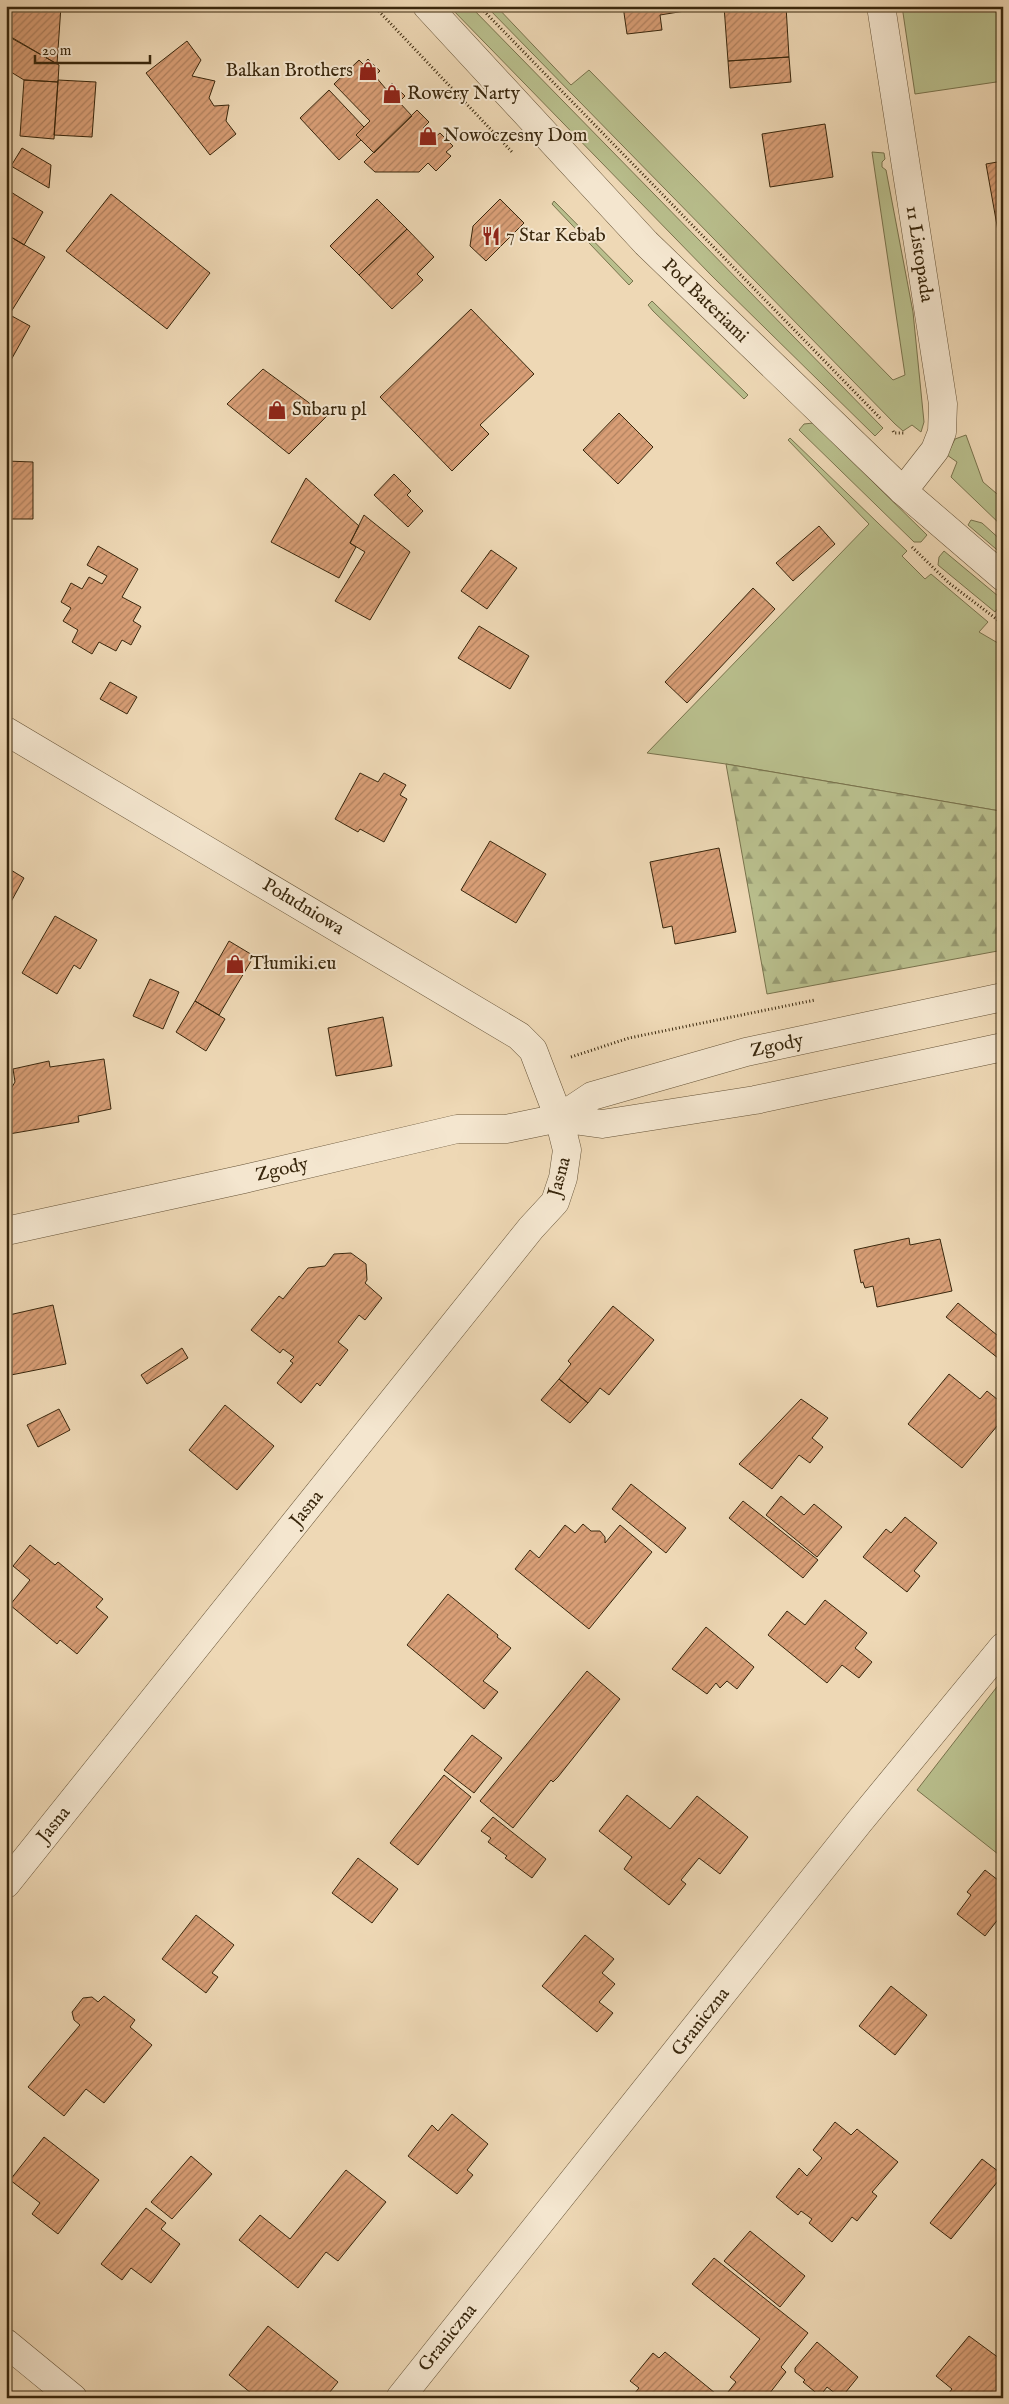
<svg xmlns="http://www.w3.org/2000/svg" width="1009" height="2404" viewBox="0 0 1009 2404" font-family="'IM FELL English',serif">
  <defs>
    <pattern id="forest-firs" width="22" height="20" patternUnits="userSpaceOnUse" patternTransform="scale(1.25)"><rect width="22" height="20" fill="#b9bf8d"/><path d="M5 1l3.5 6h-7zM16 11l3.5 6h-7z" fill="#979b72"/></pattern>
    <pattern id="building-hatch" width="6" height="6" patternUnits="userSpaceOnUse" patternTransform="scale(1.25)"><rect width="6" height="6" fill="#d89e76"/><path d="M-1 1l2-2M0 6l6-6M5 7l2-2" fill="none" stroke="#b0815f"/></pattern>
  </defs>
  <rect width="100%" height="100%" fill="#eed8b5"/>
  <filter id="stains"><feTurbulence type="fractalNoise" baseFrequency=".004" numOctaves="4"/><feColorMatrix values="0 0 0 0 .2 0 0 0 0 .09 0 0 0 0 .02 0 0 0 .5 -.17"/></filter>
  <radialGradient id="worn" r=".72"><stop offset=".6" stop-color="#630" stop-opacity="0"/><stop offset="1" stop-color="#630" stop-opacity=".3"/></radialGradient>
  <path fill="#b9bf8d" stroke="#79734d" d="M449,6H470L883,428L875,436L712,276Z
    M486,6H496L571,85L589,70L893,380L905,375L872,152L884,153L885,159L882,162V167L886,170L913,312L924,422L921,432L912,425L903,431L895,424Z
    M902,6H1003V81L915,94Z
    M554,201L633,281L629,285L552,204Z
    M652,301L748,395L744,399L653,311L648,305Z
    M813,423L927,535L921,542H914L799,430L804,424Z
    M966,435L983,482L1003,499V527L951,477L957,462L947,455L955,439Z
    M790,438L907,551L902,556L925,579L931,574L988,622L979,632L1003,646V806L1000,811L726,764L647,753L869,524L788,440Z
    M971,520L982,523L1003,542V555L968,525Z
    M944,551L998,596V608L995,612L938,565L939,557Z
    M1003,1679V1858L917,1790Z"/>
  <path fill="url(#forest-firs)" stroke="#79734d" d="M726,764L1000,811L1003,826V950L767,994Z"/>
  <path fill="url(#building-hatch)" stroke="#39270d" d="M6,6H61L57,64L6,34Z
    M623,6H690L691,10L660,15L662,30L627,34Z
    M724,6H786L789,57L728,61Z
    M6,35L59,65L58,82L24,80L6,69Z
    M187,41L201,60L192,76L215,81L209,98L214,106L229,105L226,121L236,134L210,155L146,73Z
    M789,57L791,82L730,88L728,61Z
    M368,59L380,71L375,76L386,89L392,83L405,96L399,102L412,116L374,153L356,135L370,121L334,84L359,60L363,64Z
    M24,80L58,82L54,139L20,136Z
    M58,80L96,82L92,137L54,135Z
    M329,90L364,127L356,135L361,140L339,160L300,118Z
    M417,110L429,122L423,128L434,138L440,133L453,146L446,152L451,156L436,171L428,163L419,172H375L364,162Z
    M825,124L833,177L770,187L762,134Z
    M22,148L51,165L49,188L11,166Z
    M1003,161V230L998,231L986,164Z
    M6,189L43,212L24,245L6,234Z
    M111,194L210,273L167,329L66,251Z
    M377,199L407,229L359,275L330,246Z
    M500,199L524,223L486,261L470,246L473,226Z
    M407,229L434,257L417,274L423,280L392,309L359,275Z
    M6,234L45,257L6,320V269L12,260L6,257Z
    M471,309L534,374L480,425L489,434L452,471L380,397Z
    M10,315L30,326L6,369V321Z
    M263,369L327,416L289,454L227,404Z
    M619,413L653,447L618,484L583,450Z
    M6,461L33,462V519H6Z
    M394,474L411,491L407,495L423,511L408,527L374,495Z
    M306,478L359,526L350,543L356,547L339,578L271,542Z
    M364,515L410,552L370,620L335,601L365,552L350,543Z
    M819,526L835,544L793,581L776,563Z
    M98,546L138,569L122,597L141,607L133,621L141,626L131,645L122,640L116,651L99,642L92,654L72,642L78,630L63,621L71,608L61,602L71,583L82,589L89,577L102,584L107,576L87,565Z
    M491,550L517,568L487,609L461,591Z
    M753,588L775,609L687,703L665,682Z
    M479,626L529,656L510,689L458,658Z
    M110,682L137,697L127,714L100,699Z
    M360,773L378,782L384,773L406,785L400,795L407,799L384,842L360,829L358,832L335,819Z
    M490,841L546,874L516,923L461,890Z
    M719,848L736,932L675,944L672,926L663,928L650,862Z
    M6,867L24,878L6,911Z
    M55,916L97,940L80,969L74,965L57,994L22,973Z
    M229,941L254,956L219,1015L195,1001Z
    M150,979L179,992L163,1029L133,1016Z
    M195,1001L225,1019L206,1051L176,1032Z
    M383,1017L392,1066L336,1076L328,1028Z
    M104,1059L111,1109L78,1116L79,1122L9,1134L6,1121V1093L9,1092L15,1082L13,1069L49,1061L50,1067Z
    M909,1238L910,1245L940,1239L952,1291L877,1307L873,1286L865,1288L863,1282L861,1283L854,1250Z
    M351,1253L366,1264L367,1280L365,1283L382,1298L365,1320L359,1315L338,1342L348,1350L320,1386L317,1383L301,1403L277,1383L293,1363L290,1361L294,1357L283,1349L280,1353L251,1330L279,1296L283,1299L308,1268L325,1266L334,1254Z
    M958,1303L1003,1340V1362L946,1317Z
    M53,1305L66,1364L6,1376V1321L10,1320L9,1315Z
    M613,1306L654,1340L609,1395L600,1388L588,1403L559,1379L571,1364L568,1361Z
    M182,1348L188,1358L147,1384L141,1375Z
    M949,1374L980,1399L987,1391L1003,1404V1412L1000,1415L1003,1419L962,1468L908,1424Z
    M559,1379L588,1403L570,1423L541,1400Z
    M801,1399L828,1418L812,1438L823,1447L810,1463L799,1455L772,1489L739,1464Z
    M225,1405L274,1446L237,1490L189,1450Z
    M59,1409L70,1430L38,1447L27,1425Z
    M631,1484L686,1528L666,1553L612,1509Z
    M781,1496L804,1515L814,1504L842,1527L817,1557L766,1515Z
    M743,1501L818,1560L803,1578L729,1518Z
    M905,1517L937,1543L914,1571L920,1576L907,1592L863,1557L886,1529L891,1533Z
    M583,1524L591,1531H600L605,1537V1543L620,1525L652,1552L589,1629L515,1569L530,1550L539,1558L565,1525L575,1533Z
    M30,1545L55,1565L58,1562L103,1599L96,1607L108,1617L77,1654L60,1640L57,1644L10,1605L30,1580L13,1566Z
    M448,1594L498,1635L497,1637L511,1648L483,1681L498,1692L484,1709L407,1645Z
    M825,1600L867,1633L855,1648L872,1662L859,1678L842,1665L827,1683L768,1635L787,1611L805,1625Z
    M706,1627L754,1667L737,1689L727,1681L720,1688L716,1683L707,1694L672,1669Z
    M587,1671L620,1699L558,1777L553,1782L551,1780L513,1828L480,1801Z
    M472,1735L502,1758L474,1793L444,1770Z
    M444,1775L471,1797L418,1865L390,1843Z
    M627,1795L670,1829L697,1796L748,1837L720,1874L699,1858L681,1880L686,1884L669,1905L624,1869L632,1857L599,1831Z
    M493,1817L546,1859L532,1878L505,1858L507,1856L488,1842L491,1838L481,1831Z
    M358,1858L398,1889L372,1923L332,1893Z
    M985,1870L1003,1884V1913L985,1936L957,1914L971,1895L967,1892Z
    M196,1915L234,1945L212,1973L218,1977L206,1993L162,1959Z
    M585,1935L614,1959L602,1973L615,1984L599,2002L613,2013L597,2032L542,1986Z
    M891,1986L927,2015L895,2055L859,2026Z
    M104,1996L135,2020L130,2027L152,2045L104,2103L86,2089L64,2116L28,2087L80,2025L74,2020L72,2012L83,1998L92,1997L98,2002Z
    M452,2114L488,2144L467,2170L473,2175L457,2194L408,2156L432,2125L438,2131Z
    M835,2122L851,2135L857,2129L898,2162L872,2192L877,2196L857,2221L852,2217L832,2242L809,2223L812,2219L801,2211L798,2215L776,2197L799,2168L807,2176L822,2158L813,2150Z
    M44,2137L99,2180L58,2234L32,2214L40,2203L10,2180Z
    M191,2156L212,2174L172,2219L151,2202Z
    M982,2159L1003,2175L951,2239L930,2223Z
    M346,2170L386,2202L338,2261L326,2252L298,2288L239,2240L260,2215L290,2239Z
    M146,2208L166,2223L161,2229L180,2244L151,2283L131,2268L122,2280L101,2264Z
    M750,2231L805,2276L780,2307L724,2261Z
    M714,2258L808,2333L781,2367L786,2372L766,2398H723L736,2382L730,2377L760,2339L692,2284Z
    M268,2326L338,2382L325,2398H257L229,2375Z
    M969,2336L1003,2361V2398H954L949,2393L952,2389L936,2376Z
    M817,2342L858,2377L841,2398L827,2387L820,2396L803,2382L805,2380L795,2372V2368Z
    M665,2352L715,2393L713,2398H638L634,2394L639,2388L630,2381L653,2353L659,2358Z"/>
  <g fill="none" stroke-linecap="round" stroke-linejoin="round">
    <g stroke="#665337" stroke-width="29">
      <path id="minor" d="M881,6L943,404L942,432L935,450L903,491
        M6,731L519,1036L533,1050L559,1118L567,1150L563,1178L555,1202L531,1228L6,1884
        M559,1118L592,1096L746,1052L1003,997
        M6,1231L244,1179L457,1129H506L559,1118L602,1124L755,1100L1003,1047
        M6,2343L73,2398
        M400,2398L859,1822L1003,1647"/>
    </g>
    <g stroke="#665337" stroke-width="29">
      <path id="tertiary" d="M427,6L646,243L903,491L1003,577"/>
    </g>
    <path stroke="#39270d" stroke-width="3" stroke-dasharray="1 2.5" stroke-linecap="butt" d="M374,6L513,153
      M479,6L880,418
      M893,431L894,433H905
      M912,547L949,583L1003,624
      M571,1057L629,1038L815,1000"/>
    <use href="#minor" stroke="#f4e6cf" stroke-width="28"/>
    <use href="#tertiary" stroke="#f4e6cf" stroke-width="28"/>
  </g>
  <defs>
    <g id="shop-bare" transform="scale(1.5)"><path d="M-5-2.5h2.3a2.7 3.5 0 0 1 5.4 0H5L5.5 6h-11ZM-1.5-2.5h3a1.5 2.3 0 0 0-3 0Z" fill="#8f2418" stroke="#f4e6cf" stroke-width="2.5" paint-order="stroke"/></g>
    <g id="restaurant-bare" transform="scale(1.5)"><path d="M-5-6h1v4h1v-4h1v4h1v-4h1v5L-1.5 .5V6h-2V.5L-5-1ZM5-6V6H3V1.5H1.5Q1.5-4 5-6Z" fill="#8f2418" stroke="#f4e6cf" stroke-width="2.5" paint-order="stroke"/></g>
  </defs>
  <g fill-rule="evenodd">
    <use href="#shop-bare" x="368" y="71"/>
    <use href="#shop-bare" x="392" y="94"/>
    <use href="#shop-bare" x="428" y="136"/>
    <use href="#restaurant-bare" x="491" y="236"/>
    <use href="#shop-bare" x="277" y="410"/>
    <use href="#shop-bare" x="235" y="964"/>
  </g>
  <g text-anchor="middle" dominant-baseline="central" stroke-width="4" stroke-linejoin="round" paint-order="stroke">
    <g font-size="19" fill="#39270d" stroke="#f4e6cf" text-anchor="start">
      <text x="353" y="71" text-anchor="end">Balkan Brothers</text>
      <text x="407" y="94">Rowery Narty</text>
      <text x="443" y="136">Nowoczesny Dom</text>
      <text x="506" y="236">7 Star Kebab</text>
      <text x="292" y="410">Subaru pl</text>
      <text x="250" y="964">Tłumiki.eu</text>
    </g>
    <g font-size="19" fill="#39270d" stroke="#f4e6cf">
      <text transform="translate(919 254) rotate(81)">11 Listopada</text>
      <text transform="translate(705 301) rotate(44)">Pod Bateriami</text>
      <text transform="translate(303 907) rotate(31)">Południowa</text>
      <text transform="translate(777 1046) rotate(-12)">Zgody</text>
      <text transform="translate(282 1170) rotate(-13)">Zgody</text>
      <text transform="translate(560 1177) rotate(-75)">Jasna</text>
      <text transform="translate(307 1509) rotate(-51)">Jasna</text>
      <text transform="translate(54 1825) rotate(-51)">Jasna</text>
      <text transform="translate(701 2022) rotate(-52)">Graniczna</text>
      <text transform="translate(448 2338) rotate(-51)">Graniczna</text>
    </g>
  </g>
  <rect width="1009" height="2404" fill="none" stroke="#eed8b5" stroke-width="25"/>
  <rect x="8" y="8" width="994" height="2389" fill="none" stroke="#39270d" stroke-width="2.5"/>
  <rect x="12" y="12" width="984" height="2379" fill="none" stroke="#39270d"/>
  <path d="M35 55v8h115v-8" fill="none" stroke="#39270d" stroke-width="2.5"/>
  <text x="42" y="55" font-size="15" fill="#39270d" stroke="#f4e6cf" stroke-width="4" paint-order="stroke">20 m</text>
  <rect width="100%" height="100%" filter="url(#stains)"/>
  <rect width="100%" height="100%" fill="url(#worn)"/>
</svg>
